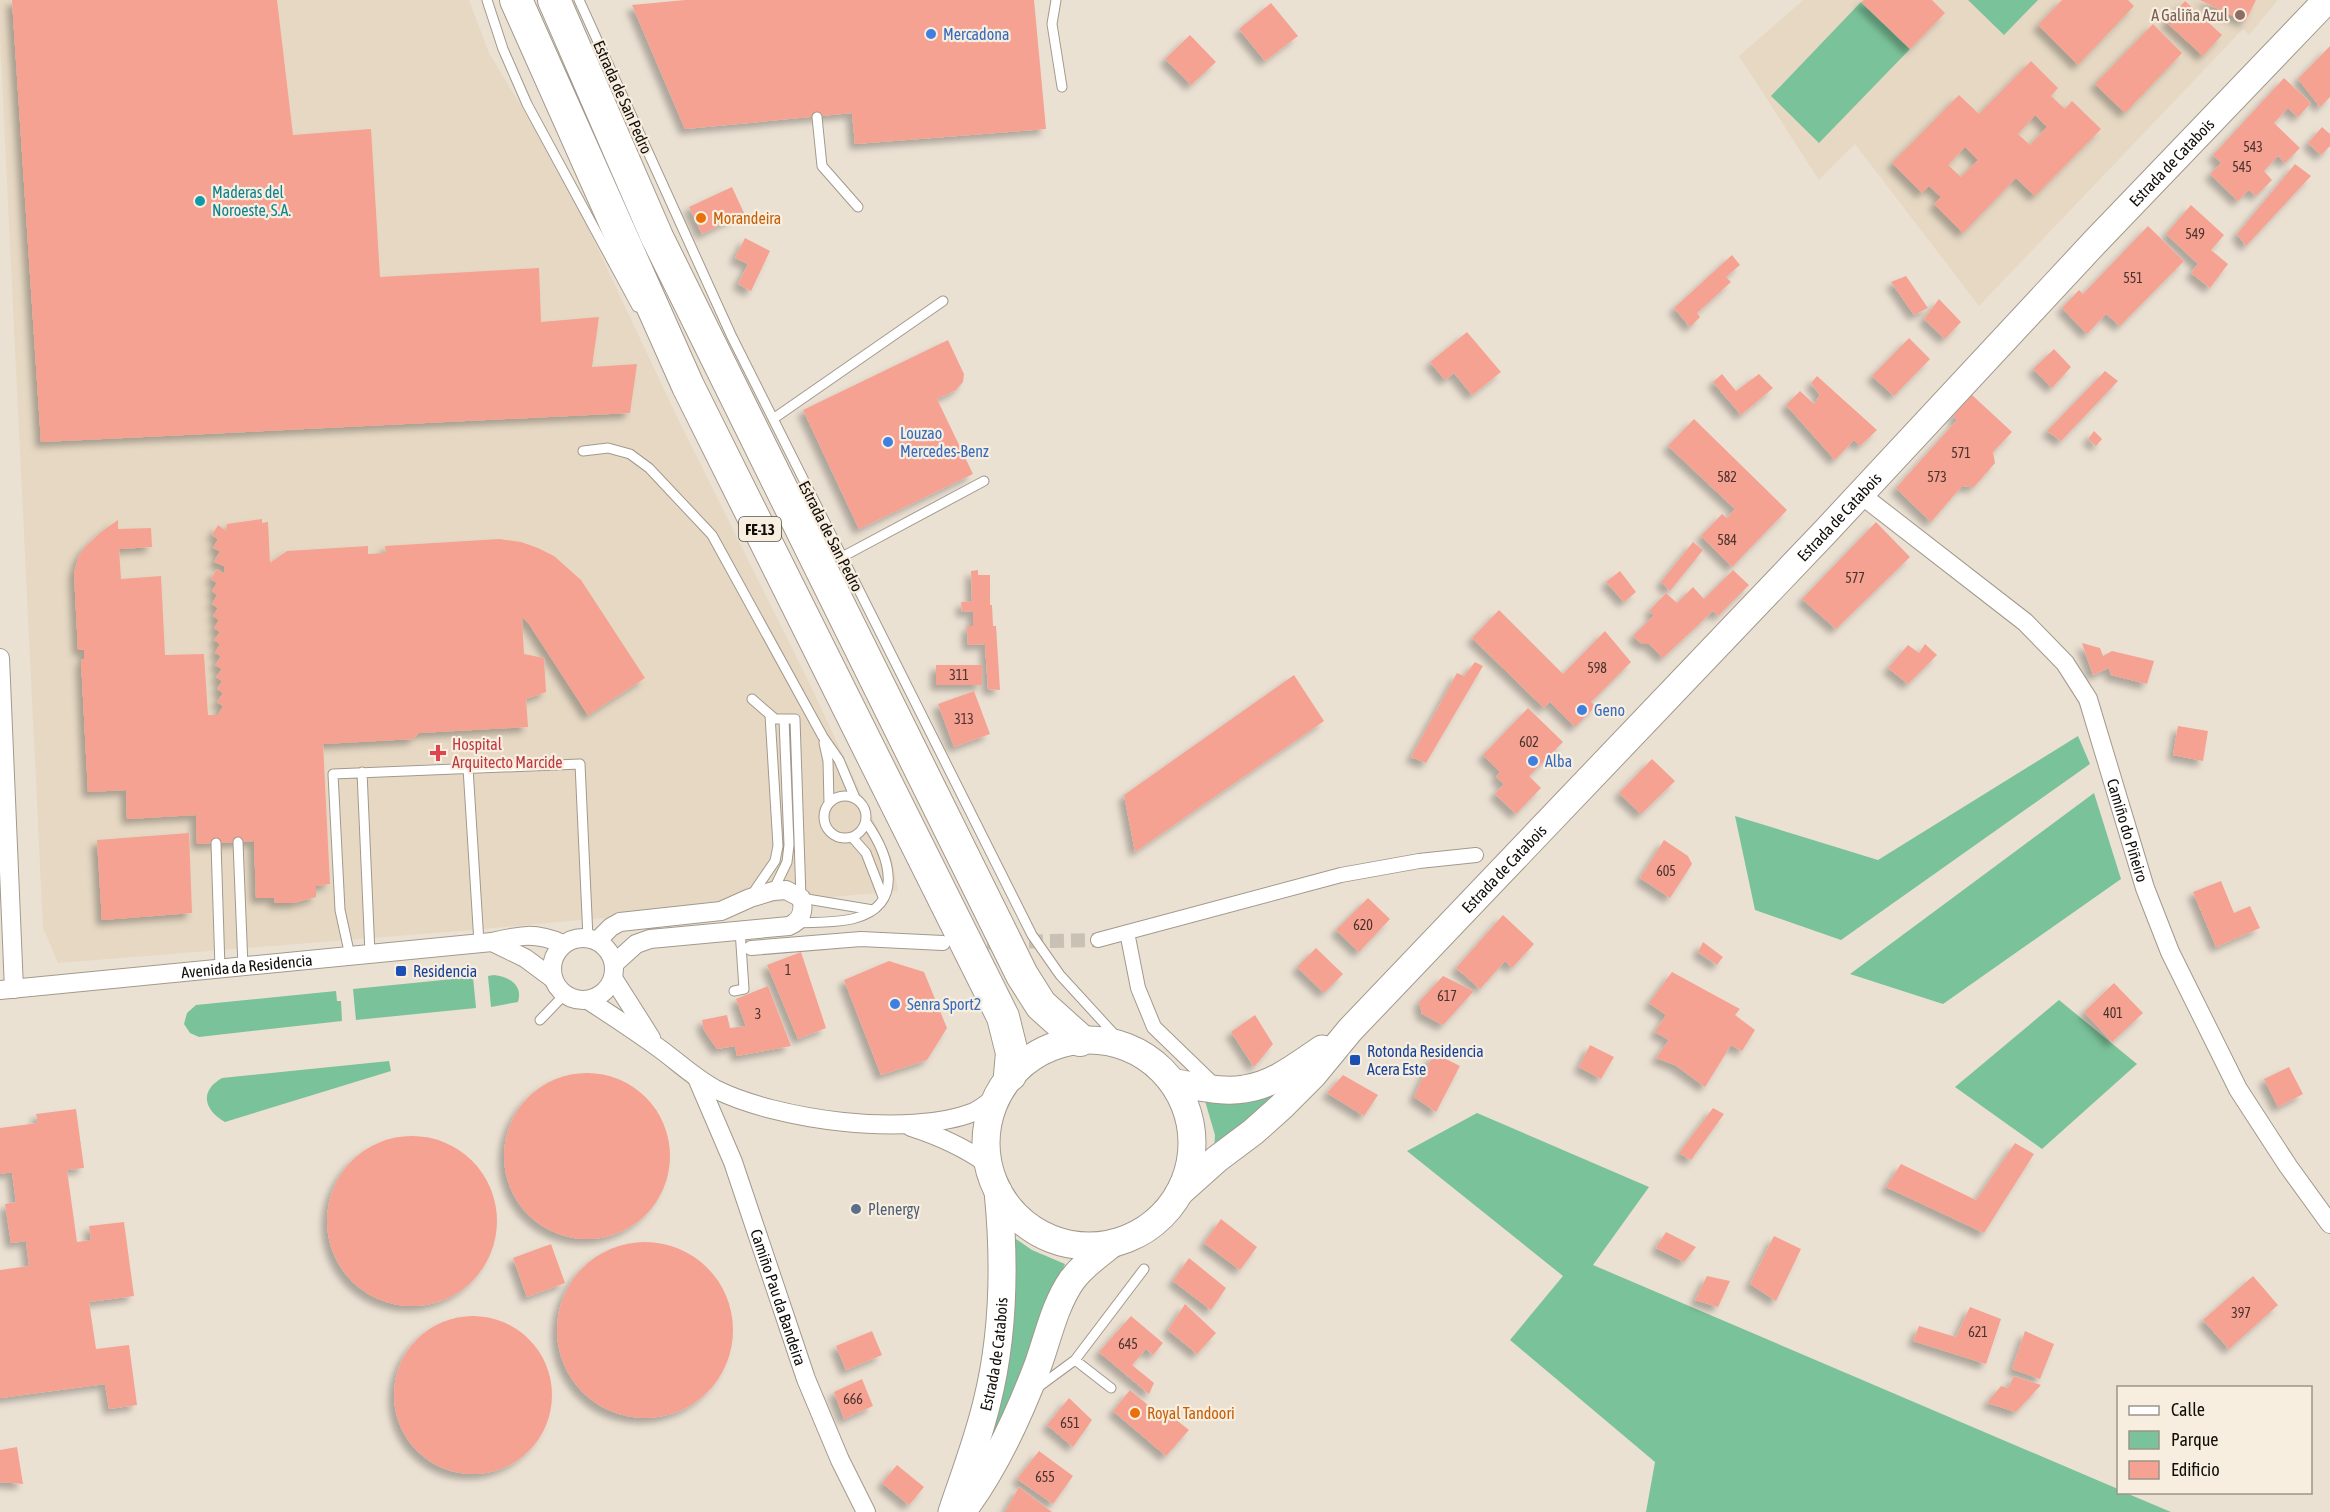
<svg xmlns="http://www.w3.org/2000/svg" width="2330" height="1512" viewBox="0 0 2330 1512" font-family="'Asap Condensed',sans-serif">
  <defs>
    <filter id="shadow"><feDropShadow dx="-5.5" dy="5.5" stdDeviation="3" flood-color="#0004"/></filter>
  </defs>
  <rect width="100%" height="100%" fill="#ebe1d3"/>
  <path fill="#e6d8c3" d="M0,0H469L489,53L563,175L679,421L806,676L892,859L898,891L472,930L58,963L43,928L0,38Z
    M1803,0H2278L2249,35L2243,29L1979,306L1855,144L1819,180L1739,56Z"/>
  <path fill="#7ac299" d="M1968,0H2038L2004,35Z
    M1861,2L1910,49L1819,143L1771,96Z
    M2078,736L2090,764L1841,940L1755,910L1735,816L1878,860Z
    M2094,793L2121,879L1943,1004L1850,974Z
    M494,975C510,977 523,985 518,1002L491,1007L488,976Z
    M473,977L476,1008L356,1020L353,989Z
    M336,991L337,1001H341L342,1021L199,1037L190,1033L184,1024L187,1013L196,1005Z
    M2059,1000L2137,1064L2042,1149L1955,1087Z
    M389,1061L391,1071L225,1122C204,1110 199,1091 222,1078Z
    M1304,1071L1214,1152L1215,1135L1205,1101C1244,1108 1270,1088 1304,1071Z
    M1477,1113L1649,1187L1593,1265L2118,1489V1492L2126,1493L2171,1512H1646L1655,1462L1510,1340L1563,1276L1407,1151Z
    M1016,1239L1032,1250L1065,1264L1053,1292L1042,1331L974,1483L1004,1377L1015,1304Z"/>
  <path fill="#f6a293" fill-rule="evenodd" filter="url(#shadow)" d="M12,0H277L293,135L371,129L380,277L539,268L541,322L599,317L592,367L637,364L630,413L41,442Z
    M685,0H1034L1046,129L855,144L852,113L685,129L632,5Z
    M1864,0H1932L1945,13L1910,49L1861,2Z
    M2062,0H2128L2134,6L2078,65L2038,25Z
    M2200,0H2256L2245,22Z
    M2185,1L2222,35L2203,56L2166,22Z
    M1271,3L1298,36L1265,61L1239,29Z
    M2153,24L2182,53L2125,113L2095,84Z
    M1190,35L1216,62L1191,85L1165,59Z
    M2330,46V97L2320,107L2298,79Z
    M2031,61L2058,88L2051,96L2065,109L2072,101L2101,129L2035,196L2016,178L1963,233L1934,204L1941,197L1929,186L1922,193L1892,163L1959,95L1979,114ZM2035,115L2047,127L2030,145L2018,134ZM1965,147L1978,160L1961,177L1948,165Z
    M2284,78L2311,103L2298,117L2288,108L2274,123L2300,148L2285,163L2278,156L2264,171L2272,180L2256,196L2249,190L2238,201L2210,174L2221,163L2213,155Z
    M2322,127L2330,134V146L2321,155L2308,143Z
    M2295,164L2311,176L2246,246L2237,234Z
    M732,187L744,213L702,234L689,207Z
    M2191,205L2224,235L2211,250L2228,264L2210,288L2191,273L2198,264L2166,234Z
    M2148,226L2184,261L2120,326L2106,314L2087,334L2062,308L2079,290L2083,294Z
    M745,238L770,251L751,291L738,284L748,264L735,258Z
    M1732,255L1740,265L1726,277L1731,282L1697,313L1700,317L1690,327L1674,308Z
    M1906,276L1928,308L1914,315L1891,282Z
    M1939,299L1961,322L1945,339L1924,319Z
    M1467,332L1501,372L1472,395L1454,373L1445,380L1430,362Z
    M1909,338L1930,359L1894,396L1872,376Z
    M948,340L964,374L963,382L956,390L937,399L973,474L859,529L803,410Z
    M2054,349L2071,367L2052,388L2033,369Z
    M2105,371L2118,381L2061,441L2047,431Z
    M1722,374L1736,391L1759,374L1773,388L1741,415L1713,382Z
    M1817,376L1877,430L1860,446L1854,440L1835,460L1786,405L1800,391L1814,404L1820,395L1811,383Z
    M1972,395L2012,432L1993,452L1995,463L1974,487L1962,486L1931,522L1896,488L1957,420L1953,416Z
    M1694,419L1787,510L1732,567L1701,536L1722,514L1727,518L1735,509L1668,446Z
    M2094,431L2102,439L2096,446L2088,439Z
    M262,519V523L268,522L270,563L287,551L368,546V554L386,553L385,546L499,539L521,542L538,548L554,556L581,580L645,678L588,715L529,624L522,617L524,654L544,658L546,692L526,699L528,727L419,733L413,739L323,744L330,884L316,886V897L294,903H275L274,898H256L254,841L197,844L196,815L127,819L126,790L88,792L81,660L84,659V650H78L74,573L78,558L84,548L101,532L118,520V529L151,528L152,547L119,549L121,579L161,576L165,655L204,654L208,715H218L223,706L217,702L223,693L217,689L222,681L216,677L222,669L215,665L221,656L215,653L220,644L214,640L220,632L214,628L219,620L213,616L218,608L212,604L217,595L212,591L217,583L211,579L217,569L225,574L224,566L214,562L220,551L213,548L218,539L212,535L218,525L226,531L227,524Z
    M1876,522L1910,557L1836,629L1802,599Z
    M1693,542L1703,550L1670,591L1661,582Z
    M978,570V575H990V605H992L993,626H996L1000,690L988,689L985,644L968,645L967,626H973V611L962,612L961,602L972,601L971,571Z
    M1733,570L1749,585L1718,616L1713,611L1663,658L1649,644H1642L1633,636L1654,615L1649,611L1666,593L1677,603L1693,587L1704,599Z
    M1620,571L1636,592L1624,602L1606,582Z
    M1499,610L1563,674L1605,631L1631,662L1591,702L1596,706L1575,727L1550,702L1544,708L1472,638Z
    M2082,643L2100,648L2103,656L2112,651L2154,661L2147,684L2111,675L2109,668L2093,675Z
    M1925,644L1937,655L1908,684L1888,668L1908,645L1919,653Z
    M1475,662L1483,666L1426,763L1411,757L1457,673L1464,676Z
    M936,665H982V685H936Z
    M1294,675L1324,721L1135,852L1124,795Z
    M974,691L990,734L954,747L938,704Z
    M1528,708L1563,742L1529,776L1541,788L1516,814L1495,794L1504,784L1496,777L1500,772L1483,755Z
    M2178,726L2208,731L2203,761L2173,755Z
    M1652,759L1675,781L1641,814L1619,793Z
    M189,833L192,913L102,920L97,840Z
    M1664,840L1688,856L1692,864L1670,898L1640,878Z
    M2221,881L2234,913L2250,906L2260,928L2216,947L2193,892Z
    M1368,898L1390,919L1359,952L1336,930Z
    M1503,915L1534,944L1512,968L1505,961L1480,989L1456,968Z
    M1703,942L1723,957L1717,965L1698,952Z
    M1316,948L1343,974L1324,993L1297,967Z
    M801,952L826,1028L798,1039L767,965Z
    M889,961L924,972L947,1028L927,1060L881,1075L844,980Z
    M1672,972L1740,1009L1735,1015L1755,1030L1742,1051L1731,1045L1705,1087L1675,1065L1656,1058L1669,1040L1655,1032L1666,1015L1649,1003Z
    M1443,976L1474,991L1443,1025L1422,1014L1419,1002Z
    M2114,983L2143,1013L2112,1042L2084,1012Z
    M768,986L791,1046L737,1056L735,1046L717,1049L704,1030L702,1020L727,1015L730,1028L746,1026L736,999Z
    M1255,1015L1273,1044L1254,1067L1231,1032Z
    M1590,1045L1614,1057L1601,1079L1579,1067Z
    M1434,1053L1460,1066L1436,1112L1414,1097Z
    M2289,1067L2303,1094L2278,1107L2264,1079Z
    M504 1156a83 83 0 1 1 166 0a83 83 0 1 1-166 0Z
    M1343,1075L1378,1095L1364,1116L1327,1093Z
    M1713,1108L1724,1114L1691,1160L1679,1153Z
    M76,1109L84,1168L67,1170L77,1242L91,1240L89,1226L124,1222L134,1296L89,1302L96,1349L129,1345L137,1405L109,1409L105,1384L0,1398V1270L29,1266L26,1241L11,1243L5,1204L16,1202L12,1172L0,1174V1128L38,1123L36,1114Z
    M327 1221a85 85 0 1 1 170 0a85 85 0 1 1-170 0Z
    M2015,1143L2034,1154L1984,1233L1886,1187L1901,1164L1976,1200Z
    M1221,1219L1257,1247L1240,1270L1204,1243Z
    M1666,1232L1696,1247L1684,1262L1656,1248Z
    M1774,1236L1801,1249L1776,1301L1750,1284Z
    M557 1330a88 88 0 1 1 176 0a88 88 0 1 1-176 0Z
    M551,1244L565,1283L527,1297L513,1258Z
    M1189,1258L1226,1288L1211,1310L1173,1281Z
    M1707,1276L1730,1281L1718,1307L1695,1300Z
    M2253,1276L2278,1305L2229,1349L2203,1320Z
    M1185,1304L1216,1333L1197,1354L1168,1330Z
    M1970,1307L2001,1319L1986,1364L1913,1341L1919,1326L1956,1337Z
    M1131,1316L1163,1343L1153,1355L1146,1349L1132,1365L1154,1383L1149,1394L1099,1352Z
    M394 1395a79 79 0 1 1 158 0a79 79 0 1 1-158 0Z
    M872,1331L882,1355L846,1370L836,1346Z
    M2025,1331L2054,1344L2040,1379L2012,1369Z
    M2014,1376L2041,1385L2016,1412L1987,1403L2001,1386L2008,1388Z
    M862,1379L873,1406L844,1419L834,1392Z
    M1130,1390L1166,1420L1170,1415L1189,1430L1166,1456L1113,1411Z
    M1069,1398L1092,1420L1073,1447L1047,1425Z
    M17,1447L23,1484L0,1482V1450Z
    M1039,1451L1073,1476L1053,1504L1017,1479Z
    M897,1465L924,1487L909,1505L882,1483Z
    M1019,1487L1052,1512H1005Z"/>
  <g fill="none" stroke-linecap="round" stroke-linejoin="round">
    <path stroke="#cac1b5" stroke-width="14" stroke-dasharray="14 7" stroke-linecap="butt" d="M966,943L1098,940"/>
    <g stroke="#a2998c" stroke-width="11">
      <path id="service" d="M487,0L503,49L527,104L637,307
        M579,0L732,337L1032,935L1060,975L1125,1046
        M1056,0L1052,24L1062,87
        M817,117L822,166L858,207
        M773,419L943,301
        M583,451L608,448L630,454L649,468L712,535L823,737L839,760L855,798
        M842,557L984,481
        M752,699L775,719H795L801,898L873,910
        M824,743L828,761L829,803
        M468,768L479,943
        M362,772L370,954
        M824 817a21 21 0 1 1 42 0a21 21 0 1 1-42 0Z
        M852,837L866,853L883,897
        M238,842L243,967
        M216,843L220,969
        M773,891L787,862L789,845L784,719
        M751,896L775,861L778,846L770,715
        M796,923C815,922 834,923 852,919C907,906 889,855 866,822
        M350,956L340,910L333,774L580,764L588,938
        M734,991L744,989L740,930
        M540,1020L565,994
        M1075,1360L1111,1388
        M1037,1388L1075,1360L1144,1269"/>
    </g>
    <g stroke="#a2998c" stroke-width="16">
      <path id="pedestrian" d="M1127,932L1138,988L1154,1027L1215,1086
        M1098,940L1341,875L1419,861L1476,855
        M751,948L861,939L943,943"/>
    </g>
    <g stroke="#a2998c" stroke-width="20">
      <g id="minor">
        <path id="s1" d="M1860,494L2025,622L2065,663L2088,699L2145,888L2170,952L2238,1089L2288,1166L2330,1224"/>
        <path d="M0,658L14,989"/>
        <circle cx="583" cy="969" r="31"/>
        <path d="M597,941L611,927L620,922L721,911L750,898L773,891L786,890L801,898C805,911 801,921 789,926L650,939L636,944L614,964"/>
        <path d="M492,942L525,958L552,978"/>
        <path d="M613,978L651,1038"/>
        <path id="s2" d="M0,990L492,942C521,935 535,932 563,944"/>
        <path d="M588,1000C611,1015 634,1030 656,1046C676,1060 693,1077 715,1089C777,1120 908,1138 974,1112C982,1108 989,1102 996,1097"/>
        <path id="s3" d="M697,1078L733,1162L806,1379L840,1460L866,1512"/>
        <path d="M911,1127C939,1136 962,1146 986,1163"/>
      </g>
    </g>
    <g stroke="#a2998c" stroke-width="29">
      <g id="secondary">
        <circle cx="1089" cy="1143" r="103"/>
        <path d="M1175,1083C1197,1086 1222,1093 1244,1089C1274,1085 1298,1065 1322,1049"/>
        <path id="s4" d="M1179,1193L1217,1159L1253,1132L1281,1107L1313,1075L1350,1030L1826,531L2095,242L2327,0"/>
        <path d="M964,1509C996,1466 1019,1415 1038,1365C1048,1337 1055,1304 1072,1280C1083,1265 1099,1254 1113,1243"/>
        <path id="s5" d="M952,1512C964,1476 978,1440 987,1402C1004,1334 1005,1261 998,1191"/>
      </g>
    </g>
    <g stroke="#a2998c" stroke-width="34">
      <path id="trunk" d="M516,0L688,386L1003,1017L1012,1053L1010,1075
        M554,0L657,237L1022,975L1041,1005L1080,1040"/>
    </g>
    <use href="#service" stroke="#fff" stroke-width="9"/>
    <use href="#pedestrian" stroke="#fff" stroke-width="14"/>
    <use href="#minor" stroke="#fff" stroke-width="18"/>
    <use href="#secondary" stroke="#fff" stroke-width="27"/>
    <use href="#trunk" stroke="#fff" stroke-width="32"/>
  </g>
  <circle fill="#8d6e63" stroke="#f8eee0" stroke-width="2" cx="2240" cy="15" r="6"/>
  <g fill="#3f7fe0" stroke="#f8eee0" stroke-width="2">
    <circle cx="931" cy="34" r="6"/>
    <circle cx="888" cy="442" r="6"/>
    <circle cx="1582" cy="710" r="6"/>
    <circle cx="1533" cy="761" r="6"/>
    <circle cx="895" cy="1004" r="6"/>
  </g>
  <circle fill="#0f9aa8" stroke="#f8eee0" stroke-width="2" cx="200" cy="201" r="6"/>
  <g fill="#e8710a" stroke="#f8eee0" stroke-width="2">
    <circle cx="701" cy="218" r="6"/>
    <circle cx="1135" cy="1413" r="6"/>
  </g>
  <path fill="#e0444e" stroke="#f8eee0" stroke-width="2" d="M435 744h6v6h6v6h-6v6h-6v-6h-6v-6h6z"/>
  <g fill="#1a4fb4" stroke="#f8eee0" stroke-width="2">
    <rect x="395" y="965" width="12" height="12" rx="3"/>
    <rect x="1349" y="1054" width="12" height="12" rx="3"/>
  </g>
  <circle fill="#5c6f8a" stroke="#f8eee0" stroke-width="2" cx="856" cy="1209" r="6"/>
  <g text-anchor="middle" dominant-baseline="central" stroke-width="4.5" stroke-linejoin="round" paint-order="stroke">
    <g font-size="14" fill="#4a322c">
      <text x="2253" y="147">543</text>
      <text x="2242" y="167">545</text>
      <text x="2195" y="234">549</text>
      <text x="2133" y="278">551</text>
      <text x="1961" y="453">571</text>
      <text x="1727" y="477">582</text>
      <text x="1937" y="477">573</text>
      <text x="1727" y="540">584</text>
      <text x="1855" y="578">577</text>
      <text x="1597" y="668">598</text>
      <text x="959" y="675">311</text>
      <text x="964" y="719">313</text>
      <text x="1529" y="742">602</text>
      <text x="1666" y="871">605</text>
      <text x="1363" y="925">620</text>
      <text x="788" y="970">1</text>
      <text x="1447" y="996">617</text>
      <text x="2113" y="1013">401</text>
      <text x="758" y="1014">3</text>
      <text x="2241" y="1313">397</text>
      <text x="1978" y="1332">621</text>
      <text x="1128" y="1344">645</text>
      <text x="853" y="1399">666</text>
      <text x="1070" y="1423">651</text>
      <text x="1045" y="1477">655</text>
    </g>
    <rect fill="#f8eee0" stroke="#56504a" stroke-width="1.5" x="739" y="517" width="42" height="24" rx="4.5"/>
    <g font-size="15" font-weight="bold" fill="#110d09">
      <text x="760" y="529">FE-13</text>
    </g>
    <g font-size="16" fill="#785e54" stroke="#f8eee0" text-anchor="end">
      <text x="2228" y="15">A Galiña Azul</text>
    </g>
    <g font-size="16" fill="#366cbe" stroke="#f8eee0" text-anchor="start">
      <text x="943" y="34">Mercadona</text>
      <text x="900" y="433">Louzao<tspan x="900" dy="18">Mercedes-Benz</tspan></text>
      <text x="1594" y="710">Geno</text>
      <text x="1545" y="761">Alba</text>
      <text x="907" y="1004">Senra Sport2</text>
    </g>
    <g font-size="16" fill="#110d09" stroke="#f8eee0">
      <text transform="translate(623 97) rotate(66)">Estrada de San Pedro</text>
      <text stroke="none"><textPath href="#s4" startOffset="1432">Estrada de Catabois</textPath></text>
      <text stroke="none"><textPath href="#s4" startOffset="946">Estrada de Catabois</textPath></text>
      <text transform="translate(831 536) rotate(63)">Estrada de San Pedro</text>
      <text stroke="none"><textPath href="#s1" startOffset="446">Camiño do Piñeiro</textPath></text>
      <text stroke="none"><textPath href="#s4" startOffset="460">Estrada de Catabois</textPath></text>
      <text stroke="none"><textPath href="#s2" startOffset="248">Avenida da Residencia</textPath></text>
      <text stroke="none"><textPath href="#s3" startOffset="234">Camiño Pau da Bandeira</textPath></text>
      <text stroke="none"><textPath href="#s5" startOffset="164">Estrada de Catabois</textPath></text>
    </g>
    <g font-size="16" fill="#0d838f" stroke="#f8eee0" text-anchor="start">
      <text x="212" y="192">Maderas del<tspan x="212" dy="18">Noroeste, S.A.</tspan></text>
    </g>
    <g font-size="16" fill="#c56008" stroke="#f8eee0" text-anchor="start">
      <text x="713" y="218">Morandeira</text>
      <text x="1147" y="1413">Royal Tandoori</text>
    </g>
    <g font-size="16" fill="#be3a42" stroke="#f8eee0" text-anchor="start">
      <text x="452" y="744">Hospital<tspan x="452" dy="18">Arquitecto Marcide</tspan></text>
    </g>
    <g font-size="16" fill="#164399" stroke="#f8eee0" text-anchor="start">
      <text x="413" y="971">Residencia</text>
      <text x="1367" y="1051">Rotonda Residencia<tspan x="1367" dy="18">Acera Este</tspan></text>
    </g>
    <g font-size="16" fill="#4e5e75" stroke="#f8eee0" text-anchor="start">
      <text x="868" y="1209">Plenergy</text>
    </g>
  </g>
  <rect x="2117" y="1386" width="195" height="108" fill="#f8eee0" stroke="#9c948a" stroke-width="1.5"/>
  <rect x="2129" y="1406" width="30" height="9" fill="#ffffff" stroke="#9c948a" stroke-width="1.5"/>
  <text x="2171" y="1416" font-size="18" fill="#110d09">Calle</text>
  <rect x="2129" y="1431" width="30" height="18" fill="#7ac299" stroke="#9c948a" stroke-width="1.5"/>
  <text x="2171" y="1446" font-size="18" fill="#110d09">Parque</text>
  <rect x="2129" y="1461" width="30" height="18" fill="#f6a293" stroke="#9c948a" stroke-width="1.5"/>
  <text x="2171" y="1476" font-size="18" fill="#110d09">Edificio</text>
</svg>
